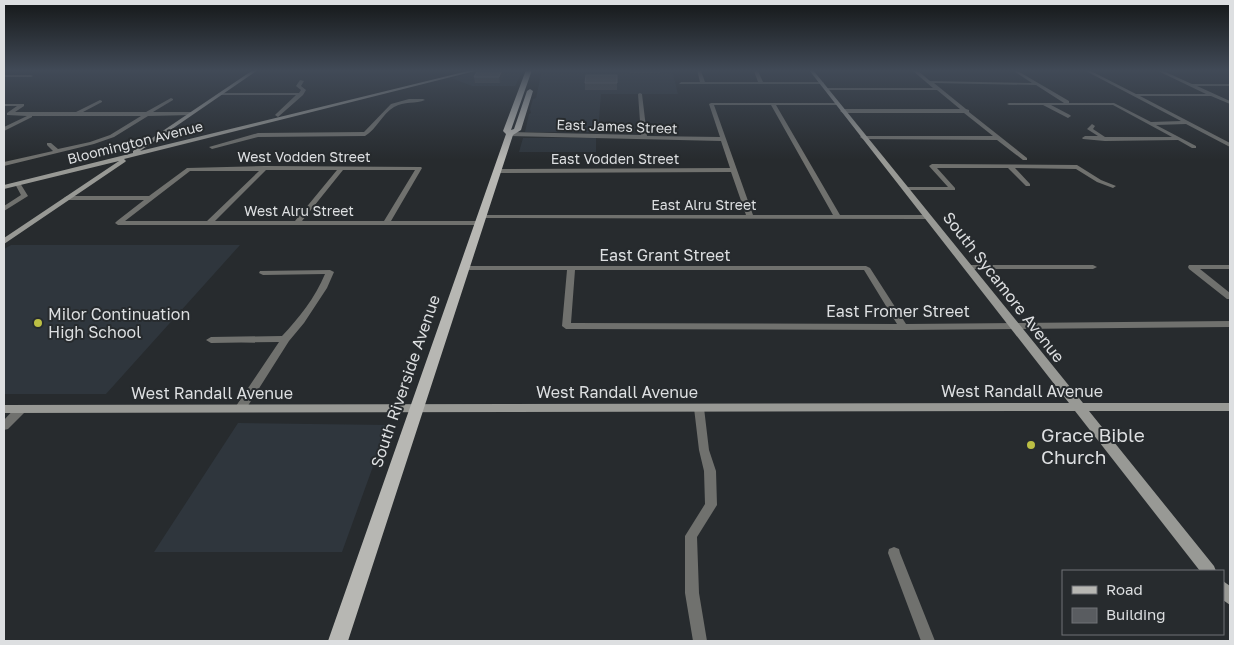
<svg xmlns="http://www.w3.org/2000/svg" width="1234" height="645" viewBox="0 0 1234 645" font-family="'Golos Text',sans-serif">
  <rect width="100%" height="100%" fill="#272b2e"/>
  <path fill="#2f363d" d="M487,70H522V73L515,86H472L451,78Z
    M542,70H672L678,94H601L598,132H525L529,114L531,113L530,109L533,99L536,98Z
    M523,138H596V152H519Z
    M11,245H240L106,394H4V249Z
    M238,423L388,425L342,552H154Z"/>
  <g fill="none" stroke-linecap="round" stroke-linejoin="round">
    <path fill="#70716e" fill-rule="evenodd" d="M697,70L701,71L705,82H758L754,71L756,70L758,71L763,82H822L824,83L822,84H679L681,82H700Z
      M809,70H917L930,81L1032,83L1012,70H1016L1069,101V103H1114L1151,122L1181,121L1084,70H1089L1136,94H1206L1156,70H1161L1192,84H1230V86H1197L1230,101V104L1211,96H1140L1230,143V147L1186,124L1156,125L1196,146V148H1192L1178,140L1105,141L1083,139L1082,138L1085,136H1098L1087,129L1092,124L1095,126L1093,129L1105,137H1172L1113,105H1051L1070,115L1071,116L1068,118L1043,105H1009L1007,104L1009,103H1064L1036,85L934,83L966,109L969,110V112L1027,158V160H1023L997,140L863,139L860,137L861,136H993L964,113H843L840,111L843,109H960L937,90H827L825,89L827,88H933L913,71H811Z
      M4,75H31L33,76L31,77H4Z
      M300,80L304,81L301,86L306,90L303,95L278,117L275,115L276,114L296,95H220L218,94L220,93H299L301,90L296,86Z
      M640,93L642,94L647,136L720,137L709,104L711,103H840V104L838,105H776L840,215H927L930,217L927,219L480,218L479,217L482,215H746L731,172L497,173L494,171L497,169L730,168L721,141L510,136L507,134L510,132L641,135L638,94ZM714,105H771L833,215H753Z
      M171,98L173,99V100L153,112H190L192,113V115L148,116L114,137L94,144L4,166V162L53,151L47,145V143H51L58,149L90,142L110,135L141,116H32V117L4,131V127L27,116L7,115V113L17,106H4V104H24V106L15,112H76L100,100L102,101V102L83,112H146Z
      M409,99H423L425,100C416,104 404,101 394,107C382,114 377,129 365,136L258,137L212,149L209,147L258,133L364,132L391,104Z
      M932,164L1077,165L1101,180L1116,186L1113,188L1097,182L1076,169L1015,168L1030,184V186H1026L1008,168H937L955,188V190H903V188L905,187H948L929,166Z
      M265,166L421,167L422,168L391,221H479L482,223L479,225H118L115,223L117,221L144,200H67L64,198L67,196H149L187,168ZM266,170H337L295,221H215ZM343,170H415L384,221H302ZM190,171H259L207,221H125Z
      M18,182L20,183L28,196L4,211V206L21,195L15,184Z
      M965,265H1093L1097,267L1093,269H965L964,267Z
      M1189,265H1230V269H1200L1230,293V299H1227L1189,269L1188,267Z
      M461,266H866L870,268L906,324L1230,321V327L903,330L566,329L562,326L567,270H461L460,268ZM575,270H864L897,324L571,323Z
      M330,270L334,272L327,288L304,323L289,341L244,412H236L235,409L236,406L279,342L211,343L206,340L211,337L282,336C299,318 315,298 325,274L263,275L259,273L260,271Z
      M699,404L703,406L704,408L709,450L716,471L717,505L697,537L699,593L707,641H693L685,593V536L705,504L704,471L699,450L694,408L695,406Z
      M21,405L25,406L26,409L25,412L8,429L4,430V420L17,406Z
      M894,547L899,549L900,553L935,641H921L888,553L889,549Z"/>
    <path fill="#989995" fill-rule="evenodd" d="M253,70H258L140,151L472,70H479L124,159L126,161L125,162L4,244V238L119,161L4,189V185L133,153V151Z
      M809,70H813L1083,403H1230V411H1089L1214,566L1216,571H1200L1075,411L4,413V405L1069,403Z
      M1223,581L1230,586V605L1223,600Z"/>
    <path fill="#b7b7b3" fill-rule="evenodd" d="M526,70H532L511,130L514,129L527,91L530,89L533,91L521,130L513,135L348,641H328L506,134L503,131Z"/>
  </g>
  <path fill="#494c50" d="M478,70H503L504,73L500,83H475L474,77Z
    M628,70H660V73H629Z
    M617,75V90H585V83Z"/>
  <path fill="#35383c" d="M502,70H503L504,73L500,83L499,77Z"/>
  <path fill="#595c60" stroke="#6e7074" d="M478,70H502L499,77H474Z
    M586,75H617V83H585Z"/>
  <linearGradient id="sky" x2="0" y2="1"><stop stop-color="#151819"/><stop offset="0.44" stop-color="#414a57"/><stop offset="1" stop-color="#414a57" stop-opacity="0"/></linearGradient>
  <rect width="1234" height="160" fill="url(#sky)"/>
  <g fill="#bcbf44" stroke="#272b2e" stroke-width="2">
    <circle cx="38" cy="323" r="5"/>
    <circle cx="1031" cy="445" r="5"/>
  </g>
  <g text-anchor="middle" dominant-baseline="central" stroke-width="4" stroke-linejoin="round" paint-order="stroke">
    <g font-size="14" fill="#dddfe1" stroke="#272b2e">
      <text transform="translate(617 126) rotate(2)">East James Street</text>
      <text transform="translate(135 142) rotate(-14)">Bloomington Avenue</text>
      <text x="304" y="156">West Vodden Street</text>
      <text x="615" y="158">East Vodden Street</text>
      <text x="704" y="204">East Alru Street</text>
      <text x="299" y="210">West Alru Street</text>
    </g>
    <g font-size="16" fill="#dddfe1" stroke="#272b2e">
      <text x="665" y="255">East Grant Street</text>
      <text transform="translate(1004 287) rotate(52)">South Sycamore Avenue</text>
      <text x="898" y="311">East Fromer Street</text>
      <text transform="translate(405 381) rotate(-71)">South Riverside Avenue</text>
      <text x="1022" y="391">West Randall Avenue</text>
      <text x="617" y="392">West Randall Avenue</text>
      <text x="212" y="393">West Randall Avenue</text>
    </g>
    <g font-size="16" fill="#dddfe1" stroke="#272b2e" text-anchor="start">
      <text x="48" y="314">Milor Continuation<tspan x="48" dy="18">High School</tspan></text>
    </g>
    <g font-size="19" fill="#dddfe1" stroke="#272b2e" text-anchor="start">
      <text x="1041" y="434">Grace Bible<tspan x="1041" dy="22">Church</tspan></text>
    </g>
  </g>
  <rect width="1234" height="645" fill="none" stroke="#dddfe1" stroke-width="10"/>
  <rect x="1062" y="570" width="162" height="65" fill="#272b2e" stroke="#707376"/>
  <rect x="1072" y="586" width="25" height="8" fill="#b7b7b3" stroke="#707376"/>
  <text x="1106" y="595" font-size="15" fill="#dddfe1">Road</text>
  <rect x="1072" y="608" width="25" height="15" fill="#595c60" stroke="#707376"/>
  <text x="1106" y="620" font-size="15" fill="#dddfe1">Building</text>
</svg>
